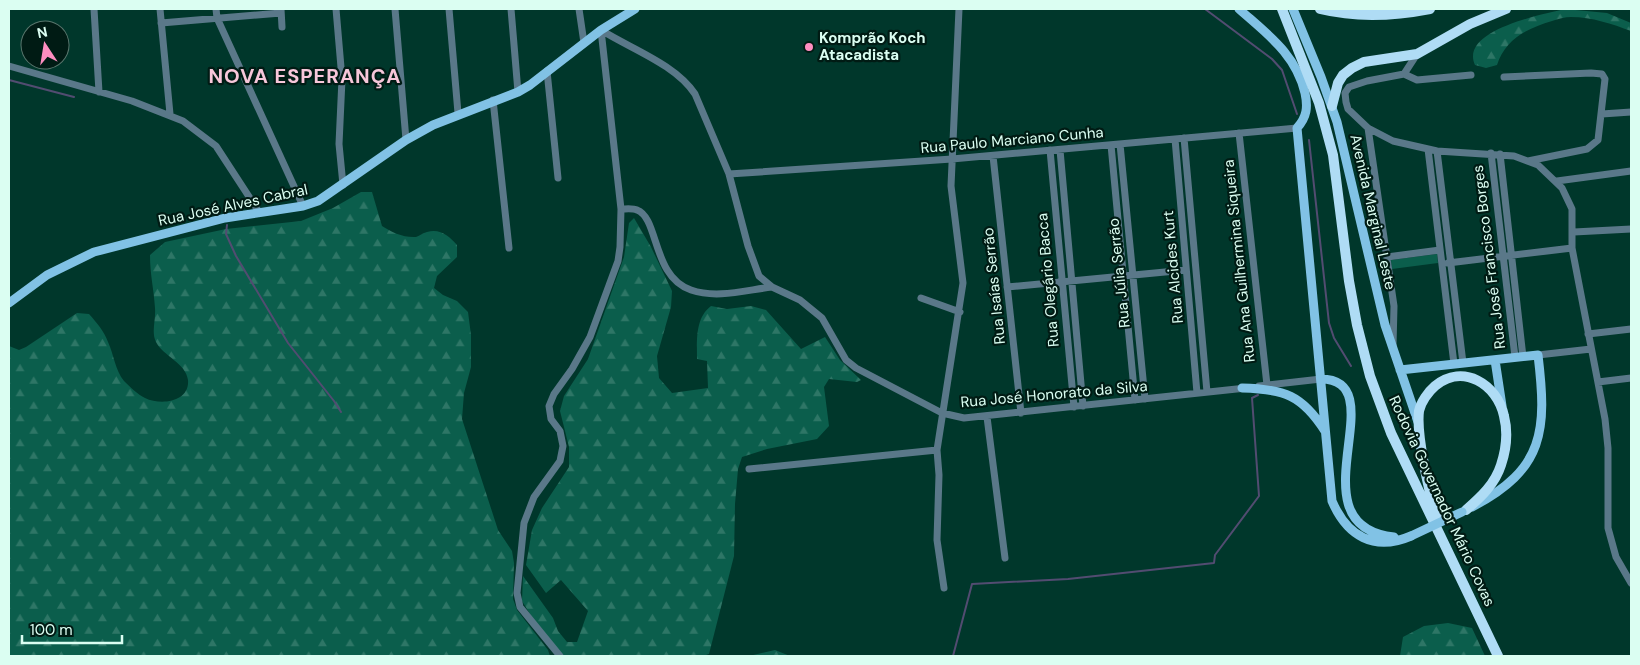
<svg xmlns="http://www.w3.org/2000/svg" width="1640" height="665" viewBox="0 0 1640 665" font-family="'DM Sans',sans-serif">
  <defs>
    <pattern id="forest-firs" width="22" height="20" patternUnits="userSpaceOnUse" patternTransform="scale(1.25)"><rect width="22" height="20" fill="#0b5e4c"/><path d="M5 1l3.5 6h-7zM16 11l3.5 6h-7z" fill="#2e7666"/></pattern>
  </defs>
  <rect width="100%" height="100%" fill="#00372b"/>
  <path fill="url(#forest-firs)" d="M1565,9L1607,13L1631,23V31C1612,24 1592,17 1571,17C1565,17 1558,19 1552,21C1528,28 1505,39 1497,65L1486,68L1475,65C1459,30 1544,14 1565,9Z
    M361,192H372L382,226C391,232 404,238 416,237C419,236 423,233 427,232C440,228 449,236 457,245V257L437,276L434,288L443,295L457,301L468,312L471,335V367L464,393L462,419L498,530L512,551L514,563L513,599L517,610L548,650L550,656H9V346L19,350L26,347L77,313L89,314C97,323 104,331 108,342C114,355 115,370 124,381C129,386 138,395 145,398C161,406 190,402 188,380C186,363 163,356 156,342C151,332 156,320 155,308C154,290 150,275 150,255L165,242L226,229L301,221L333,208Z
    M634,218L651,247L672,291L671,307L657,356L659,378L672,393L708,388L707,361L697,359C697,341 695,318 711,306L727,309L751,306L766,310L801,349L825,337L840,360L861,380L857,382L829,379L824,387L829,426L817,439L767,449L742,457L738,469L735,504L734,556L709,654L703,656H563L543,635L522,601L523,576L553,618L558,631L567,642H577L588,611L561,580L546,593L526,565L532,530L542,508L569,467V447L560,411L564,396L588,359L624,257L629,223Z
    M1448,623L1472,628L1485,656H1400L1403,637L1424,626Z
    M775,650L790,656H749Z"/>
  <path fill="#0b5e4c" d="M1437,254L1438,263L1392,269L1391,260Z"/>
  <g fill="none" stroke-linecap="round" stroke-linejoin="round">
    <path stroke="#524c71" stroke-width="2" d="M1205,9L1272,59L1282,70L1297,114
      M9,80L74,97
      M1309,140L1329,323L1334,338L1351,366
      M227,225L226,234L236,256L288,343L334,401L341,412
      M953,656L972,584L1068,579L1214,563L1215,555L1259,496L1252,398L1258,395"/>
    <path stroke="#5a7889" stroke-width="7" d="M94,9L99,92
      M160,9L170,114
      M216,9L217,18L303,206
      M281,9L282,27
      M336,9L342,79L339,144L343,185
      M395,9L406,140
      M449,9L458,113
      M511,9L518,92
      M579,9L584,43
      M161,23L281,13
      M601,30C631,49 675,64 695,94L729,174L748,246L759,276L772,287L800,300L822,318L846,360L856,368L942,413L964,418L1246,388
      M9,66L132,101L183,121L216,146L259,212
      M547,71L558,178
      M1404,74L1417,54
      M1471,75L1417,80L1404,74L1367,81L1349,87L1345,93L1346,102L1348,109L1368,128L1393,141L1437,151L1514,156L1538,165L1562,188L1572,209V248L1605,419L1608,448V528L1616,557L1631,583
      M1504,77L1591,73L1602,74L1605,79L1598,140L1587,149L1528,161
      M493,100L509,248
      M1602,114L1631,112
      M1368,128L1394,306L1393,346
      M1239,133L1267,385
      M1184,138L1207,392
      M1175,139L1197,393
      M1120,144L1145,399
      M1111,145L1135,400
      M1428,149L1454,364
      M1050,150L1074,407
      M1060,150L1083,406
      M1437,151L1463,363
      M1491,153L1515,357
      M1500,154L1523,357
      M993,156L1021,413
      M729,174L952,159L1297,128
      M1557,181L1631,171
      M621,209C626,209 633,208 637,210C659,218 652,277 691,290C717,299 746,290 772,287
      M1574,232L1631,229
      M1387,257L1440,250
      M1448,263L1572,248
      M1007,287L1186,270
      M921,298L960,312
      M1588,334L1631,329
      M1538,355L1591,349
      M1598,382L1631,378
      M1259,386L1321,379
      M987,417L1005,558
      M749,469L937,450
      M944,588L937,540L939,475L937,450L963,283L951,186L959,9
      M560,656L520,607L517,593L524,523L534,497L560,461L563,446L560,431L551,419L549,406L554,394L572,369L590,337L618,261L620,247L621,209L601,30"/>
    <path stroke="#81c2e5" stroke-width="9" d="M1239,9C1267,34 1296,54 1305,93C1308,107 1307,117 1297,128L1332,501C1347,536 1374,552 1411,536
      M1293,9L1321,77L1337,122L1385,325L1418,422
      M9,303L47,275L94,252L225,218L303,206L318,201L406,140L433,125L518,92L530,85L601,30L635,9
      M1495,360L1502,406
      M1400,370L1538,355C1547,430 1545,469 1472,507
      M1321,379C1398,380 1290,526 1394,537
      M1242,388C1284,389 1302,395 1325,431"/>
    <path stroke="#afdcf5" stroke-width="10" d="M1282,9L1319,103L1333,155L1349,281L1357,325L1370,376L1391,433L1498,656
      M1320,9C1357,18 1394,16 1430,9
      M1332,106L1338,83L1343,75L1352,68L1364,62L1417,54L1470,24L1506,9
      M1437,516C1429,494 1416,434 1419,411C1421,402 1428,392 1435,386C1463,363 1497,384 1504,416C1508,432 1506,450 1501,465C1495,484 1481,497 1466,510"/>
    <path stroke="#81c2e5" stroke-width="9" d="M1411,536L1462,512"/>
  </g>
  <circle fill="#fd8ec0" stroke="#001b14" stroke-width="2" cx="809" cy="47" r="5"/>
  <g text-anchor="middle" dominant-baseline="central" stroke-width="4.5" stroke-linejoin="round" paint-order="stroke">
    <g font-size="15" font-weight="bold" fill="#dbfef2" stroke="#001b14" text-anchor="start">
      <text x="819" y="38">Komprão Koch<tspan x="819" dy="17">Atacadista</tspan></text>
    </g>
    <g font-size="15" fill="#dbfef2" stroke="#001b14">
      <text transform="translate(1012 140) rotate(-5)">Rua Paulo Marciano Cunha</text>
      <text transform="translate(233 205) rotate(-12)">Rua José Alves Cabral</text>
      <text transform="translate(1373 212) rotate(77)">Avenida Marginal Leste</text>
      <text transform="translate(1489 257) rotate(-97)">Rua José Francisco Borges</text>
      <text transform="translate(1239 261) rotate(-96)">Rua Ana Guilhermina Siqueira</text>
      <text transform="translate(1173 267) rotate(-95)">Rua Alcides Kurt</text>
      <text transform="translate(1119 273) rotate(-96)">Rua Júlia Serrão</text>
      <text transform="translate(1048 280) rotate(-95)">Rua Olegário Bacca</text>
      <text transform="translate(994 286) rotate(-96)">Rua Isaías Serrão</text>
      <text transform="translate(1054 394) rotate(-5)">Rua José Honorato da Silva</text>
      <text transform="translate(1442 501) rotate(65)">Rodovia Governador Mário Covas</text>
    </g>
    <g font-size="20" font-weight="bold" letter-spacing="1" fill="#f7c7da" stroke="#001b14">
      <text x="305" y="76">NOVA ESPERANÇA</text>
    </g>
  </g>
  <rect width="1640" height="665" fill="none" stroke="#dbfef2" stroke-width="20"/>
  <g transform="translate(45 45) rotate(348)"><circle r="24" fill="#001b14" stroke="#58766d"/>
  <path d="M0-4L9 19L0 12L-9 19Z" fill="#fd8ec0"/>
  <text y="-8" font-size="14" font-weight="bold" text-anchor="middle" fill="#dbfef2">N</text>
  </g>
  <path d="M22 635v8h100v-8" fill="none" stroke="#dbfef2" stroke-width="2.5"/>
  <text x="30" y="635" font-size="15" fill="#dbfef2" stroke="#001b14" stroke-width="4" paint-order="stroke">100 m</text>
</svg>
